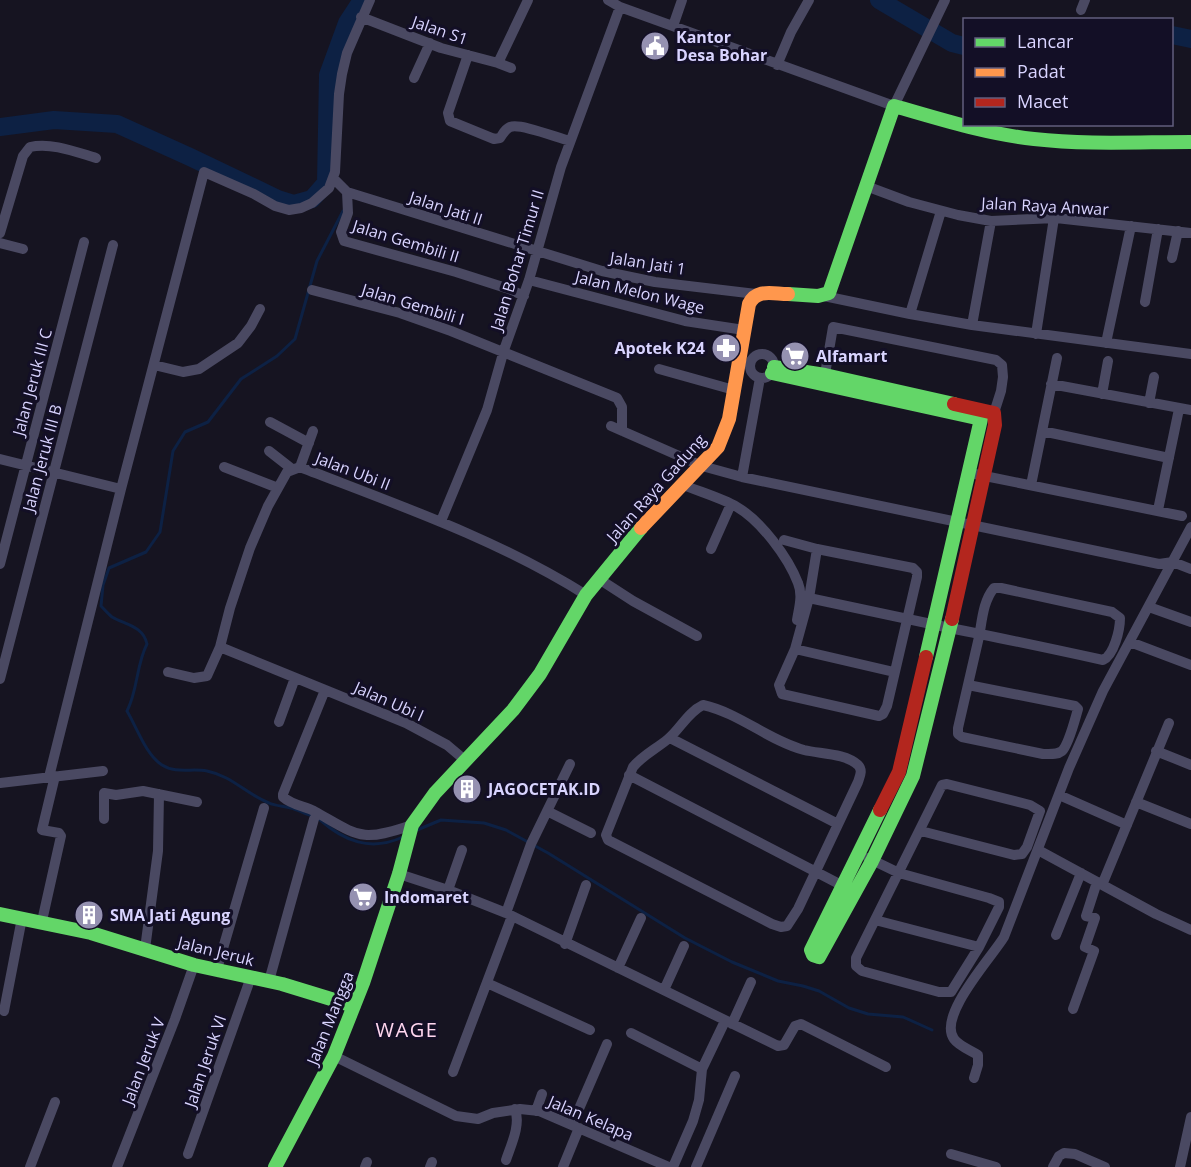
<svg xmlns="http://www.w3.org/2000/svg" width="1191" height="1167" viewBox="0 0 1191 1167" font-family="'Open Sans',sans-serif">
  <rect width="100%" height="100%" fill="#161421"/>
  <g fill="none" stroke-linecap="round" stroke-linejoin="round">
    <path stroke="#0d2144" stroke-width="3" d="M313,816C306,814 298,810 291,808C284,806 275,806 269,803C246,794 232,776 207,771C192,768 176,774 162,765C146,755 137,728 127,711C138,690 136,665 147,644C143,626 126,625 112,617C108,614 105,610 101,606L103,585L109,568L146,552L160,532L173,451L185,432L208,422L241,379L277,356L295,339L317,261L343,211
      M319,819C344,841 370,852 403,837
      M417,830L441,820L484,823L506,830L548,853L685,938L732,962L778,981L803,986L819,991L849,1008L868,1014L903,1017L932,1030"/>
    <path stroke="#0d2144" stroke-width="18" d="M879,0L952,43L964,46
      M1172,35L1191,39
      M0,127L54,120L117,124L190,157L278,199L294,204L312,199L326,183L328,75L347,23L362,0"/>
    <path stroke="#4a4962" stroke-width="10" d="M608,0L620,7L894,106L945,0
      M1081,10L1085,0
      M361,17L441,48L498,63L511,68
      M673,26L682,0
      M468,55L448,113L450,121L494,139L500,138C503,134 505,129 510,127C521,123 557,138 570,141
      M498,63L528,0
      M777,65L791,32L809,0
      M414,78L430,43
      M333,178L347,192L348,213L341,232L344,241L456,272L509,289L524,296
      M866,186L909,202L958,215L991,221L1056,218L1191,233
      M347,192L602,271L655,282L756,294
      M0,233L23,156L30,147C51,142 76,152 96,158
      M0,243L23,249
      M1172,258L1178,231
      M529,280L685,321L744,330
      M312,290L400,313L451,331L617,398L622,407V431
      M824,296L910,314L972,325L1191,354
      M1145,302L1158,229
      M910,314L941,211
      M972,325L991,221
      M1036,334L1054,218
      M1106,343L1131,226
      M750 366a12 12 0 1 1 24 0a12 12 0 1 1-24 0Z
      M154,365L183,372L199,369L238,343L251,326L260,309
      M659,369L734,390
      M824,380L833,327L996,360L1002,365L1003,377L1001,391L994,413
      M1051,384L1191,410
      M1102,394L1108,361
      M1149,403L1154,377
      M270,422L309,443
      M611,426L702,466L742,477L1159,564L1173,562L1191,569
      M1042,431L1169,458
      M269,451L292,469
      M0,459L121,489
      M224,467L278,488
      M300,467L313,431
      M970,473L1182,516
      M742,477L760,378
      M681,484C697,491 722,498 737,507C761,521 788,557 798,583C803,595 799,608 797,620
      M1031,485L1057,358
      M1158,510L1179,409
      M441,521L487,410L504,350L529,280L561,167L620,7
      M784,540L817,549L913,568L917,572V577L887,706L883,714L879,716L782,694L779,685L795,649L809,598L817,549
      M711,549L731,504
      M0,564L84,242
      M599,579L633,601L697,636
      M809,598L950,628C1001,638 1052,649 1103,660C1114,655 1120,630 1120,618L1112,612L1001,588H994C983,601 982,621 979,637C972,667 965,698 958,728V734L962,737L1043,754C1050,754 1057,755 1062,751C1069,744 1075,719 1078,709L1075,706L968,685
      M1149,607L1191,622
      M1130,642L1191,665
      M220,647L406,723L447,745L466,761
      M795,649L894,672
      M168,672L194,678L207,676L220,647L230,608L250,548L268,506L287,472L300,467C398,505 497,539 586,595
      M0,679L113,245
      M325,690L283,794V797C292,805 304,806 314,811C359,836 360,843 412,825
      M703,705C739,713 768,740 804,750C820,754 845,753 858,765C863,770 860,776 858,782L798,909L787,926L781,927L772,924L608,840L606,835L633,767C643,755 656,749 668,739C680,729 688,712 703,705Z
      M279,722L295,678
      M670,738L838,824
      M1156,751L1191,765
      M629,775L847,888
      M49,777L121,489L204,172L254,194L275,206L289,210L301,208L312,203L329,188L335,172L339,94L342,74L347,53L370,0
      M0,783L103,771
      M1059,795L1127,825
      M1136,802L1191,824
      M547,811L591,833
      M104,819V793L116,795L143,791L197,802
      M1038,850L1156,914L1191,930
      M868,858L899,873L989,898L999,902V907L979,947L951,992H939L862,971L856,966V958L942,785L947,784L1030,805L1040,811L1027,847L1022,854L1014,855L921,831
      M399,874L448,890L506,913L778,1046L784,1045L795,1026L801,1024L886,1067
      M1102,885L1169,723
      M448,890L462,850
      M506,913L531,844L570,764
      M875,920L979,947
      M42,921L61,836L59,833L42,830L55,776
      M1056,935L1081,873
      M565,944L586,885
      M145,949L158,851L159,794
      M618,968L641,918
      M217,969L264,808
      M269,981L314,819
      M487,983L590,1030
      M664,990L684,946
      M1073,1009L1094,951L1085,947L1095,918L1086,916L1097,882
      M4,1011L22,918
      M732,1024L751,982
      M631,1033L702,1069
      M334,1056L456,1116L478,1119L493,1113L520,1109L539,1111L669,1167
      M453,1072L512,916
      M974,1078L978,1065V1055C970,1050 959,1046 954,1039C937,1016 992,957 1004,937L1069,768L1103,691L1191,527
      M536,1111L542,1094
      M572,1125L607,1044
      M188,1154L251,977
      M951,1154L996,1167
      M506,1160C511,1145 521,1125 515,1109
      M30,1167L55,1102
      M117,1167L175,1019L194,965
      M365,1167L367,1162
      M430,1167L432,1162
      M563,1167L579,1128
      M673,1167L693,1121L699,1100L702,1069L725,1021
      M696,1167L735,1076
      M1053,1167L1059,1156L1064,1153L1075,1154L1105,1167
      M1180,1167L1191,1117"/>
    <path stroke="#63d668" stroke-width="14" d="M788,294L818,296L829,293L894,106C940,119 986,134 1034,139C1086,145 1139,142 1191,142
      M774,367L825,375L954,404
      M772,373L981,419L926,657
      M880,810L811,950L813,955L819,957L872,861L913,776L952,619
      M0,914L91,933L194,965L282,984L354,1006
      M275,1167L334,1056L363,983L399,874L412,825L435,793L513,710L540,674L586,595L641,528"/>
    <path stroke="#ff974d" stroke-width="14" d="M641,528L718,447L729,419L749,304C757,288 773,294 788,294"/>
    <path stroke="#b3261e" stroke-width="14" d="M952,619L995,425L994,413L954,404
      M880,810L899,772L926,657"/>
  </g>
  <defs>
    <g id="civic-disc" transform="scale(1.5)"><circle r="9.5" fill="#9591b1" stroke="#130f26"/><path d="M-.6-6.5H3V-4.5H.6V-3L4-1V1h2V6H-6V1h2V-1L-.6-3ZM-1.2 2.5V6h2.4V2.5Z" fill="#fff"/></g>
    <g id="pharmacy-disc" transform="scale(1.5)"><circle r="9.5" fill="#9591b1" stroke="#130f26"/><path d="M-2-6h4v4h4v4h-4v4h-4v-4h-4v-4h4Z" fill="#fff"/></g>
    <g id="supermarket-disc" transform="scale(1.5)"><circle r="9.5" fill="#9591b1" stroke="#130f26"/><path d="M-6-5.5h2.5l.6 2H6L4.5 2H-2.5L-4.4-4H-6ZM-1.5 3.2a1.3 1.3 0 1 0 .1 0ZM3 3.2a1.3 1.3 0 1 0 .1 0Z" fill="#fff"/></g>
    <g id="building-disc" transform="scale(1.5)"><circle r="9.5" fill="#9591b1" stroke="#130f26"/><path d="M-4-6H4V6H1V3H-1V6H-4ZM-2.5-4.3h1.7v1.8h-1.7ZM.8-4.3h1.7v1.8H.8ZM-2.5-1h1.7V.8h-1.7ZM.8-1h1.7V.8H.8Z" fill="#fff"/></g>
  </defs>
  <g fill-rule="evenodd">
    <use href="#civic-disc" x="655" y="46"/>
    <use href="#pharmacy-disc" x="726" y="348"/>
    <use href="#supermarket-disc" x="795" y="356"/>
    <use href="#building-disc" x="467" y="789"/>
    <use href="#supermarket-disc" x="363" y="897"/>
    <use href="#building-disc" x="89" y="915"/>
  </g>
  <g text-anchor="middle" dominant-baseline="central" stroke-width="6" stroke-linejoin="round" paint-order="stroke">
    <g font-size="16" fill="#d9d4ff" stroke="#130f26">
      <text transform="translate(440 30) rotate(19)">Jalan S1</text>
      <text transform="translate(1045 206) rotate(3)">Jalan Raya Anwar</text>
      <text transform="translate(446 208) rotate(18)">Jalan Jati II</text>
      <text transform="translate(406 241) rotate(17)">Jalan Gembili II</text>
      <text transform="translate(517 260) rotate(-73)">Jalan Bohar Timur II</text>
      <text transform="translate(648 263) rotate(9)">Jalan Jati 1</text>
      <text transform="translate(640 292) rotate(14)">Jalan Melon Wage</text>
      <text transform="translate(413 304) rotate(17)">Jalan Gembili I</text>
      <text transform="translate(32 382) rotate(-75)">Jalan Jeruk III C</text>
      <text transform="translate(42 458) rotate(-75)">Jalan Jeruk III B</text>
      <text transform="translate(353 471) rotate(21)">Jalan Ubi II</text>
      <text transform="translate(656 488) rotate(-48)">Jalan Raya Gadung</text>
      <text transform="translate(389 701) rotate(24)">Jalan Ubi I</text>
      <text transform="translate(216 951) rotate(14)">Jalan Jeruk</text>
      <text transform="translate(330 1018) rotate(-68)">Jalan Mangga</text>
      <text transform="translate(143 1061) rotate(-69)">Jalan Jeruk V</text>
      <text transform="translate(205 1061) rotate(-71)">Jalan Jeruk VI</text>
      <text transform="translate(591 1118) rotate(23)">Jalan Kelapa</text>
    </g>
    <g font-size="16" font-weight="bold" fill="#d9d4ff" stroke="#130f26" text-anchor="start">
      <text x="676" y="37">Kantor<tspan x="676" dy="18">Desa Bohar</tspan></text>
      <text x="705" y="348" text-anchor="end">Apotek K24</text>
      <text x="816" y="356">Alfamart</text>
      <text x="488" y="789">JAGOCETAK.ID</text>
      <text x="384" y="897">Indomaret</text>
      <text x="110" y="915">SMA Jati Agung</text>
    </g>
    <g font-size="20" letter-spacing="1.5" fill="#ffd6f0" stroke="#130f26">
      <text x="407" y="1029">WAGE</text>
    </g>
  </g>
  <rect x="963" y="18" width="210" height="108" fill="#130f26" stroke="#625e7d" stroke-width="1.5"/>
  <rect x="975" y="38" width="30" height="9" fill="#63d668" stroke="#625e7d" stroke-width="1.5"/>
  <text x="1017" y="48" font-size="18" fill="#d9d4ff">Lancar</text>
  <rect x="975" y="68" width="30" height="9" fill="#ff974d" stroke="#625e7d" stroke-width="1.5"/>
  <text x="1017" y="78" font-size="18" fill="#d9d4ff">Padat</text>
  <rect x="975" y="98" width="30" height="9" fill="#b3261e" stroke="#625e7d" stroke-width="1.5"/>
  <text x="1017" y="108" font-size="18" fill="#d9d4ff">Macet</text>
</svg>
